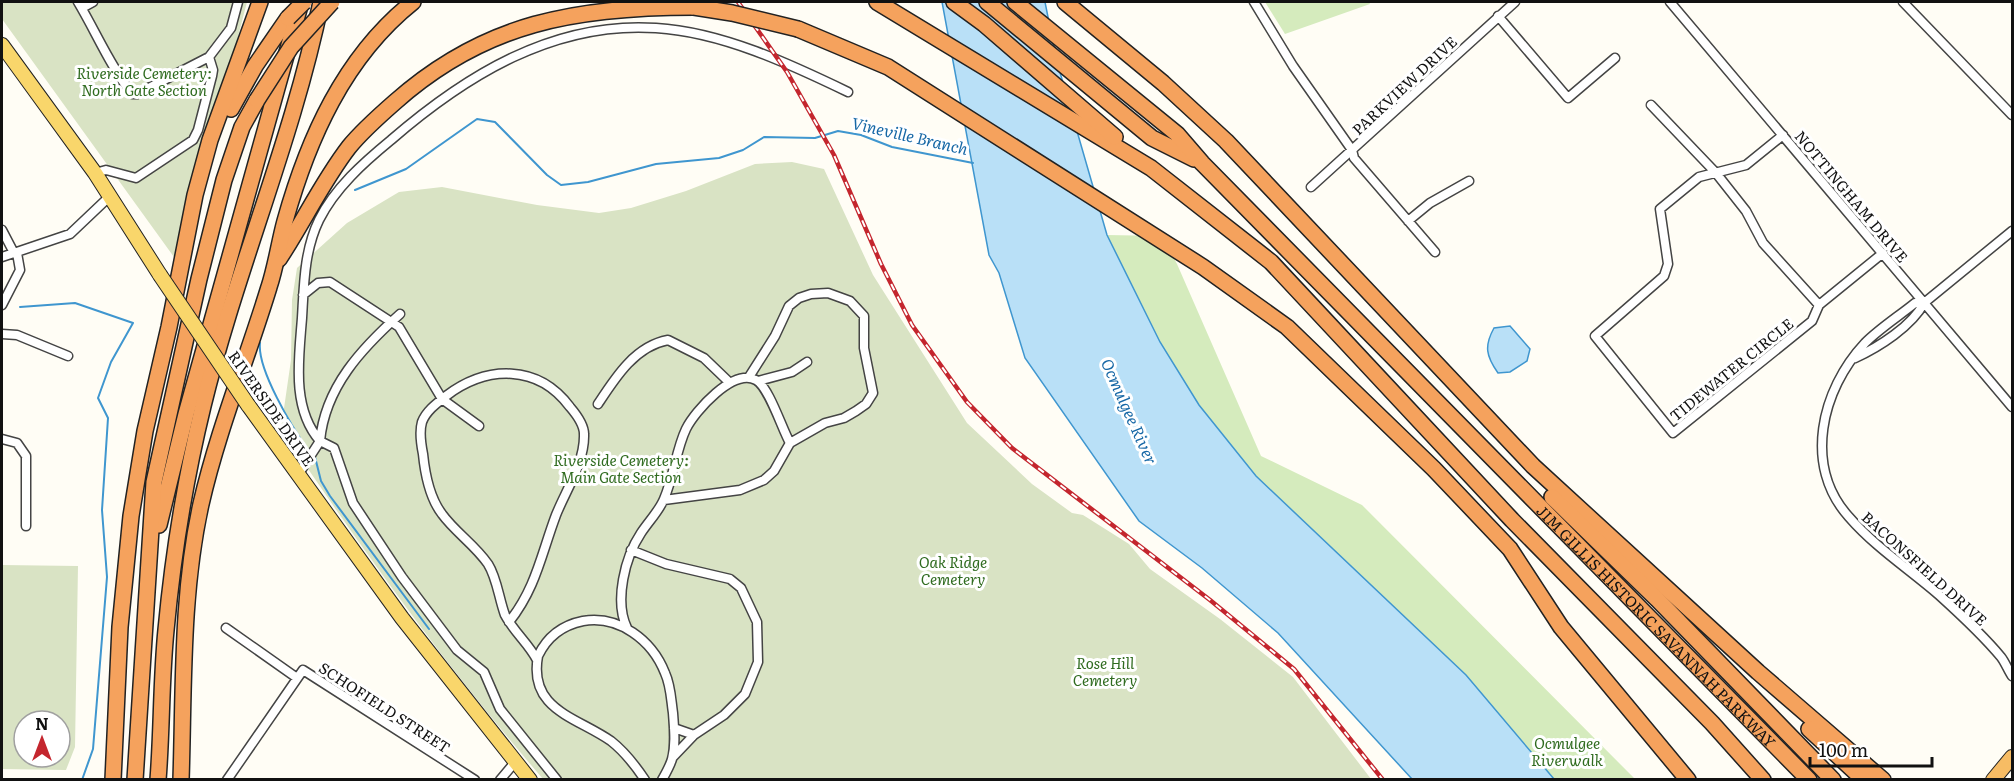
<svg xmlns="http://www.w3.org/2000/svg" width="2014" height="781" viewBox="0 0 2014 781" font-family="Literata,serif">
  <rect width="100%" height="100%" fill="#fffdf5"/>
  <path fill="#d5ebbd" d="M1265,2H1369L1370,4L1285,34Z
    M1107,235L1162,236L1177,264L1261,456L1362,505L1635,779H1554L1466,675L1256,476L1199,405L1160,342Z"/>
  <path fill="#d9e3c4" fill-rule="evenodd" d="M2,2H247L179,264L2,19Z
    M792,162L824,169L873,275L967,423L1032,484L1072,513L1083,515L1129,544L1150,569L1220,619L1293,677L1371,779H543C448,669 362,550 281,429L291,360L292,300L297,268L347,223L399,192L442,187L537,205L599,213L631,208L686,191L755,164Z
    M2,565L78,566L75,747L66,770L2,769ZM24,721H60V757H24Z"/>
  <path fill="#b9e0f7" stroke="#3f96cf" stroke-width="1.5" d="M942,2H1045L1057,62L1107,235L1160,342L1199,405L1256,476L1466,675L1554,779H1412L1278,633L1202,568L1139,521L1025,358L999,273L989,255Z
    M1510,326L1530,349L1527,361L1510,372L1498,373C1486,356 1484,346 1494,328Z"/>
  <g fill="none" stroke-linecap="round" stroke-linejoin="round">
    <path stroke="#3f96cf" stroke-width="2" d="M355,190L406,169L477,119L495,122L547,175L561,185L588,182L656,164L719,158L743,150L764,137L815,138L838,131L861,135L892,147L973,163
      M20,307L75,303L133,323L111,362L98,398L108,418L102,510L107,577L93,749L82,780
      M260,343C257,369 292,427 308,450
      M315,457L321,481L330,496L429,629"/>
    <g stroke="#444" stroke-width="11">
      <path id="minor" d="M78,2C96,32 110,66 132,94H137L209,57L231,28L238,2
        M1254,2L1293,66L1352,150L1354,158L1435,252
        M1670,2L2012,407
        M1903,2L2012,115
        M82,8L93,2
        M1498,16L1568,98L1615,58
        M1651,105L1716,173L1746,211L1763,243L1819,305
        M1783,135L1746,165L1699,177L1660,209L1668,264L1664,276L1595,336L1673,433L1812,321L1819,305L1883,253
        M95,173L106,170L136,178L193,140L198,130L212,76L213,70L209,57
        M1311,187L1515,2
        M1408,221L1430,203L1469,181
        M2,230L14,253
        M2,257L70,234L109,197
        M303,295L318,283L330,282L399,327L442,399L479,426
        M1924,303H1915C1899,316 1880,328 1865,343C1821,390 1803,466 1849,517C1875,547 1909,569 1939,595C1960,614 1982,634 2001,657C2005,662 2008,670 2012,676
        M2,305L20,270L17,253
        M400,314C362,348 325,387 320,441L334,448L353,503L402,577L457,650L484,672L500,709L557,780
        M2,334L17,335L68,356
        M1855,358C1879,347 1912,326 1924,303L2012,231
        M758,381L792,372L807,362
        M598,404C615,378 635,346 668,340L704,358L730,383
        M2,439L17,443L26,456V526
        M298,475L320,441C291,408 299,358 302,318C304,285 304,251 319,220C335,188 363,163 391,140C465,76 553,21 656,28C722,32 790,64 848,92
        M664,500L740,490L764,480L774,471L790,443L825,423L844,418L856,411L866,404L873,393L864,348V316L850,301L828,293L811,294L799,298L789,306L775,336L749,377
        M631,550L666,564L730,579L741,588L757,622L758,662L745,694L724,715L694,735L673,757
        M509,622C536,588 541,555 556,515C566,490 585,462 584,434C584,424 576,414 570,407C538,364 487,365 446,396C437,403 426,411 422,422C419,432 421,444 423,454C425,474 429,497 442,514C455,532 475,545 488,564C497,578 499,599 505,615C514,632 529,644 537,660
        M226,628L297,678
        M627,628C614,601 625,557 641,533C649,521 659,511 664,499C674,476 676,450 686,429C695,411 733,368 756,380C769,387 782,429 790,443
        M674,728L694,735
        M227,780L303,670L475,780
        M500,780L516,761
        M645,780C635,765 625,752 611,741C577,717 528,710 538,656C547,637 563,625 583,621C619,615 652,640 665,673C671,686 671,700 673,713C674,728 676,744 672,759C670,766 666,773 662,780"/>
    </g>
    <g stroke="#222" stroke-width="16">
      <path id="primary" d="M2,45L95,173L160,275
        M248,405L402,618L530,780"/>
    </g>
    <g stroke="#222" stroke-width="16">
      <path id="trunk" d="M1993,780L2012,757"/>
    </g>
    <g stroke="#222" stroke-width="18">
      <g id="motorway">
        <path d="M877,2L1151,168L1271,262L1512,520L1712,723L1763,780"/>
        <path d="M954,2L984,24L1115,137"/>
        <path d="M987,2L1152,138L1194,159"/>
        <path id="s1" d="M1015,2L1177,134L1202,163L1809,780"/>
        <path d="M1065,2L1163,83L1226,141L1533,466L1758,672L1883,780"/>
        <path d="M798,29L888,67L1203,267L1287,327L1434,469L1510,549L1561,627L1688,780"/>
        <path d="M231,109L255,66L288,18"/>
        <path d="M279,259C303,223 322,182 349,147C362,131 379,116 395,102C485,22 577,7 694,7"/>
        <path d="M1552,497L1657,599L1833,780"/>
        <path d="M159,525L186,414L301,2"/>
        <path d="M1809,729L1864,780"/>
        <path d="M113,780L120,627L131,516L145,431L169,327L195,195L210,140L260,2"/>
        <path d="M135,780L154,482L199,279L224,180L242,127L257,100"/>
        <path d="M158,780C162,730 161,680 166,630C173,555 185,480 203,406C236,270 293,139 321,2"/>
        <path d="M181,780C184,688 181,594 201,504C218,430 247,359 269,287C276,266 279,243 285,221C308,139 344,57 413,2"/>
      </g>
    </g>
    <use href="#minor" stroke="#fff" stroke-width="8"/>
    <use href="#primary" stroke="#f9d66b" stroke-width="14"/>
    <use href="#trunk" stroke="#f7bc64" stroke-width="14"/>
    <use href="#motorway" stroke="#f5a25d" stroke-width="15"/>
    <g stroke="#c4262e" stroke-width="4.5">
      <path id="rail" d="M738,2L787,72L834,155L881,264L912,325L967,402L1012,448L1210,600L1294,669L1383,780"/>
    </g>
    <use href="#rail" stroke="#fff" stroke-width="2" stroke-dasharray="7" stroke-linecap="butt"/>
    <g stroke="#222" stroke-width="16" stroke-linecap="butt">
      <path id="primary-bridge" d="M160,275L248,405"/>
    </g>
    <g stroke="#222" stroke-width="18" stroke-linecap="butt">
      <path id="motorway-bridge" d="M694,7L732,13L798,29
        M288,18L304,2
        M257,100L291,47L332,2"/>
    </g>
    <use href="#primary-bridge" stroke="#f9d66b" stroke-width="14"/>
    <use href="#motorway-bridge" stroke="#f5a25d" stroke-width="15"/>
  </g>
  <g text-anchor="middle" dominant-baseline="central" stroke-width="6" stroke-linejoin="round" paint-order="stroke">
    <g font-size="15" font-style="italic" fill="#2f6b1f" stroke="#fff">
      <text x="144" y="72">Riverside Cemetery:<tspan x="144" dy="17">North Gate Section</tspan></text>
      <text x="621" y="459">Riverside Cemetery:<tspan x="621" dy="17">Main Gate Section</tspan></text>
      <text x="953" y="561">Oak Ridge<tspan x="953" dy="17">Cemetery</tspan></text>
      <text x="1105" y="662">Rose Hill<tspan x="1105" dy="17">Cemetery</tspan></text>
      <text x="1567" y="742">Ocmulgee<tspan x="1567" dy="17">Riverwalk</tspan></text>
    </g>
    <g font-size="15" fill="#111" stroke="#fff">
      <text transform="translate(1404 85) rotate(-43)">PARKVIEW DRIVE</text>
      <text transform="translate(1852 196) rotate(50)">NOTTINGHAM DRIVE</text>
      <text transform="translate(1731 369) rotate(-39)">TIDEWATER CIRCLE</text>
      <text transform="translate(272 408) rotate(55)">RIVERSIDE DRIVE</text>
      <text transform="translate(1925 568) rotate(42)">BACONSFIELD DRIVE</text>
      <text stroke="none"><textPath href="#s1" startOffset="896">JIM GILLIS HISTORIC SAVANNAH PARKWAY</textPath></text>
      <text transform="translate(385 707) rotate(33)">SCHOFIELD STREET</text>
    </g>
    <g font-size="16" font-style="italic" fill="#1768a6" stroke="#fff">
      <text transform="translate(910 135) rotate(13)">Vineville Branch</text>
      <text transform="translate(1130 411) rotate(66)">Ocmulgee River</text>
    </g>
  </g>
  <rect width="2014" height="781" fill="none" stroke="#111111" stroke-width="6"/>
  <g transform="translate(42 739)"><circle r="28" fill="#ffffff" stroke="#a0a0a0" stroke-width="1.5"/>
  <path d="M0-4.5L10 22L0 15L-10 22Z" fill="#c4262e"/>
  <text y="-9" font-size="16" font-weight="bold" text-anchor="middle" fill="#111111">N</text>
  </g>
  <path d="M1810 757v9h122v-9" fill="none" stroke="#111111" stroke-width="3"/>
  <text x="1819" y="757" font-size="18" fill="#111111" stroke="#ffffff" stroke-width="4.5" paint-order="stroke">100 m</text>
</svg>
